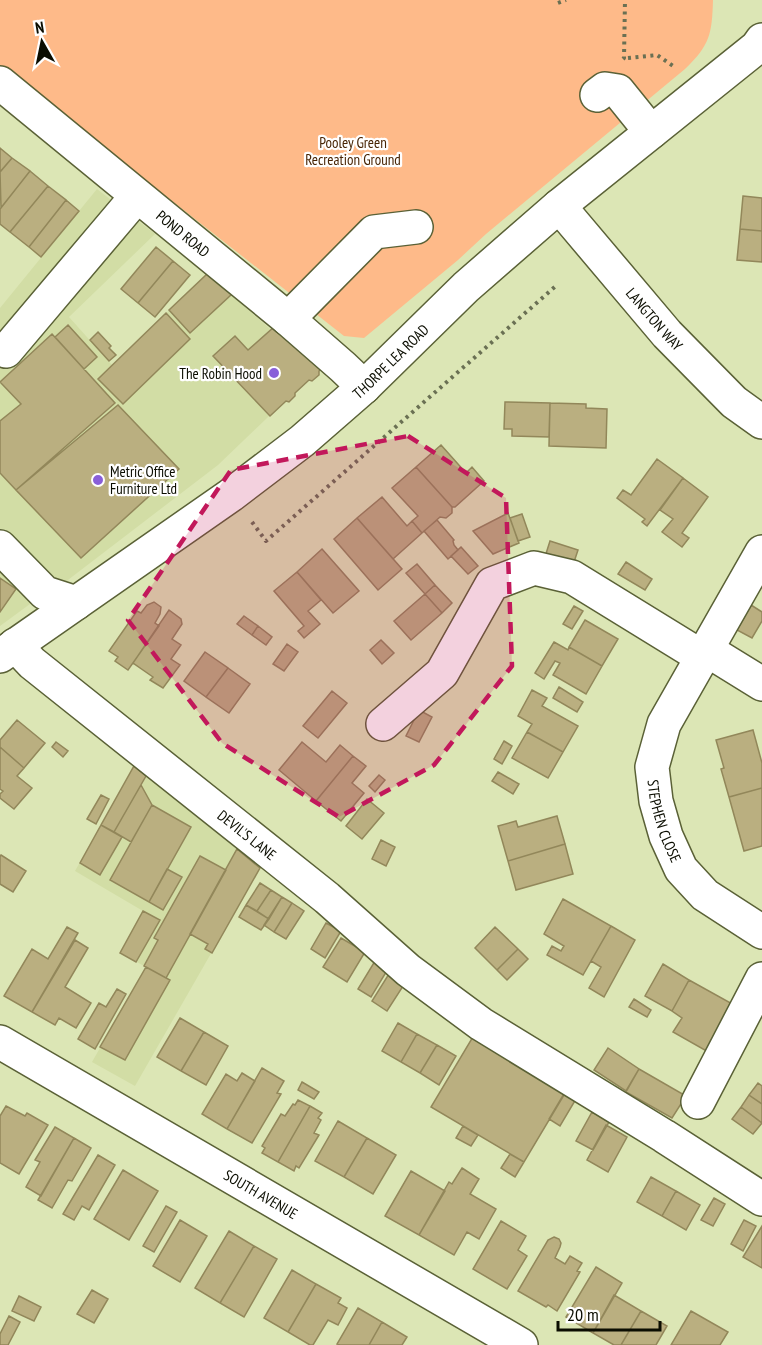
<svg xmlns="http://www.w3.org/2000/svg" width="762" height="1345" viewBox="0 0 762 1345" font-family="'PT Sans Narrow',sans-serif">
  <rect width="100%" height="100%" fill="#dce6b5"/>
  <path fill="#d2dda5" d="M97,189L155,234L69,317L112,365L207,274L317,370L218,465L64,583L45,593L0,626V308Z
    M134,766L260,868L135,1086L92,1062L146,967L120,953L143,911L75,871Z"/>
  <path fill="#feba89" d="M0,0H713C712,34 710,45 685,69L486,234L458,260L364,338L344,336L0,66Z"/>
  <path fill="#baaf80" stroke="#92875a" stroke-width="1.5" d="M0,148L12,158L0,172Z
    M12,158L30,171L1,208L0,172Z
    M30,171L48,186L10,232L0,224V209Z
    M48,186L66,200L29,247L10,232Z
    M743,196L762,198V231L740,229Z
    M66,200L79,211L41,257L29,247Z
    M740,229L762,231V262L737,260Z
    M156,247L173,261L138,303L121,289Z
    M173,261L190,275L155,317L138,303Z
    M207,274L232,294L190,333L169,310Z
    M166,313L190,339L123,404L98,379Z
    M68,325L97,357L84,369L55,337Z
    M274,327L321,369L319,371V375L312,381L309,380L295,393V396L289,402L286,401L270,416L213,356L235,336L248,350Z
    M98,332L111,346L109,348L116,355L109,361L90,340Z
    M52,334L115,403L16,490L0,473V421L21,404L0,382Z
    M505,402L550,403L549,437L512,436V429H504Z
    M550,403L586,404V408L607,409L606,448L549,446Z
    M118,405L179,469L81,558L16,490Z
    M441,445L466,473L472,467L484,481L455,507H452L416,467Z
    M657,459L683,478L647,526L642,522L645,519L617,498L623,490L631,495Z
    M416,467L452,507V513L446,518L440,517L422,533L412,521L418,516L392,488Z
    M683,478L708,497L682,533L689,538L682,547L662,532L673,519L660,510Z
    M382,497L407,526L412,521L422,533L393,559L357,518Z
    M508,513L519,543L493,554L473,531Z
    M522,514L530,537L518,541L510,518Z
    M357,518L402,569L378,590L334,539Z
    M437,520L454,540L453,541L454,545L458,550L448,559L424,531Z
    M550,541L578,550L572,568L544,560Z
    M461,547L478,566L468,574L451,556Z
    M322,549L359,591L333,613L297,572Z
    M626,562L652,579L645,590L618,574Z
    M417,564L435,585L425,594L406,573Z
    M297,572L321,600L308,611L320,624L304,638L298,631L304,626L274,591Z
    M0,578L16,589L0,612Z
    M435,585L452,603L442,613L425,594Z
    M425,594L442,613L411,640L394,621Z
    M154,602L161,607L160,614L155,623L159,626L128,670L115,661L118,657L109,651L137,611L141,613L147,605Z
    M751,605L762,612V621L752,638L737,630Z
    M574,606L583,611L572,629L563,624Z
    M169,610L181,619L182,624L172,639L181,645L171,659L180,665L163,688L150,680L153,677L133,663Z
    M244,616L258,626L252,635L237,624Z
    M585,620L618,639L602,666L569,647Z
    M258,626L272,637L266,645L252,635Z
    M381,640L394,653L382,664L370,650Z
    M554,642L568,650L569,647L602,666L586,694L553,675L560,663L555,661L544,679L535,673Z
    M287,644L298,652L284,671L273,664Z
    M205,652L228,668L206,697L184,681Z
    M228,668L250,684L229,713L206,697Z
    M559,687L583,702L577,712L553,698Z
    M532,690L547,698L542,706L578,726L563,752L527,732L532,724L518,716Z
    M332,691L347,703L318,738L303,726Z
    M419,710L432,717L419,742L406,736Z
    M17,720L45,743L24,768L0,747V740Z
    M753,730L762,763V788L729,797L721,769L724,768L716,740Z
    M527,732L563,752L548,778L512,758Z
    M504,741L512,746L502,764L494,759Z
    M56,742L68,751L63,757L52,747Z
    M302,742L326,762L340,745L353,756L316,801L279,770Z
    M0,747L24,768L17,776L32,788L14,809L0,798V794L3,791L0,789Z
    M353,756L366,766L352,783L364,793L341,821L316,801Z
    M134,766L146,776L114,832L101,825Z
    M498,772L519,784L513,794L492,781Z
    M379,775L385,780L375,792L369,786Z
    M141,785L152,805L131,842L114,832Z
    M762,788V846L744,851L729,797Z
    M101,795L109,799L96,824L87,819Z
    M367,799L384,813L362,839L346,826Z
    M152,805L191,827L149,902L110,880Z
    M557,816L565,844L508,861L498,826L516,821L518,827Z
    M101,825L122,837L100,875L80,863Z
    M381,840L395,847L386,866L372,859Z
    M565,844L573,874L516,890L508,861Z
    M237,849L260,868L212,953L205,949L208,944L190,934Z
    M1,855L26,871L13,892L0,884V857Z
    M200,856L226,870L166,978L144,966L158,940L154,938Z
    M167,869L182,877L163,910L149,902Z
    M260,883L271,890L257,911L246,905Z
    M271,890L282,897L269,919L257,911Z
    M282,897L292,903L274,932L264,925Z
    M563,899L611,926L583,975L547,955L552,946L561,951L564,946L544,934Z
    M292,903L304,911L286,939L274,932Z
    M246,905L269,919L261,930L239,917Z
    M143,911L160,920L136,962L120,953Z
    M326,923L341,931L325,958L311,949Z
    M611,926L635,940L604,997L589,988L601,967L591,961Z
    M67,927L78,933L32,1012L4,996L32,949L48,959Z
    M495,927L518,949L497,970L475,948Z
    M341,938L365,952L347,982L323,967Z
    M75,940L88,948L65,987L91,1003L76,1028L59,1018L55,1025L32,1012Z
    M518,949L528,959L507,980L497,970Z
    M375,961L388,969L371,997L358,989Z
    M663,964L689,980L672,1011L645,996Z
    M146,967L170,980L125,1060L100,1047Z
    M392,969L407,980L387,1011L372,1001Z
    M689,980L736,1006L710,1053L673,1032L682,1018L672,1011Z
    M117,989L126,994L95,1049L78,1039L99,1003L106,1007Z
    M634,999L651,1010L647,1017L629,1007Z
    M180,1018L204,1032L181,1071L157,1057Z
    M398,1023L417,1034L401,1062L382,1051Z
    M477,1030L567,1090L524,1162L431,1107Z
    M204,1032L228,1046L206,1085L181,1071Z
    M417,1034L437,1045L420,1073L401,1062Z
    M437,1045L456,1056L439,1085L420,1073Z
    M608,1048L639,1069L626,1091L594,1070Z
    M262,1068L284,1081L277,1093L281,1094L252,1143L227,1129Z
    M639,1069L686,1096L672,1118L626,1092Z
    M242,1073L255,1081L227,1129L202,1114L226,1074L237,1081Z
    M302,1082L319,1092L314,1099L298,1090Z
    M758,1083L762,1086V1104L749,1095Z
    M565,1092L576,1099L560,1126L549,1119Z
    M749,1095L762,1104V1123L741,1107Z
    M298,1100L310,1106L278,1162L262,1153L265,1148L262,1146L281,1114L285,1116L293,1104L295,1105Z
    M6,1106L25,1116L27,1113L48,1125L19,1174L0,1163V1116Z
    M310,1106L322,1113L318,1118L321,1120L314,1133L319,1135L299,1168L296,1166L294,1171L278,1162Z
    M741,1107L762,1123L753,1134L732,1119Z
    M592,1112L609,1122L593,1150L576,1141Z
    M338,1121L367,1138L344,1177L315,1161Z
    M606,1125L627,1137L608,1172L587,1160Z
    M463,1126L478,1135L471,1146L456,1138Z
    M55,1127L74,1138L41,1196L26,1187L40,1162L35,1160Z
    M74,1138L91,1148L72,1181L68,1180L52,1208L38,1200Z
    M367,1138L396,1155L373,1194L344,1177Z
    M510,1154L524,1162L515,1177L501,1168Z
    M98,1155L115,1165L89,1210L82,1206L74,1220L63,1214Z
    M462,1168L479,1179L470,1194L496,1209L479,1239L467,1232L454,1255L419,1235L449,1182L452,1184Z
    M123,1170L158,1191L129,1240L94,1219Z
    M411,1171L445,1191L419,1235L385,1216Z
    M651,1177L676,1191L662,1216L637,1202Z
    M676,1191L700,1205L686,1230L662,1216Z
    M714,1198L725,1204L713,1226L701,1220Z
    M166,1206L177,1212L154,1252L143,1246Z
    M180,1220L207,1236L180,1282L153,1266Z
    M744,1220L756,1226L743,1251L731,1244Z
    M501,1221L526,1236L518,1250L527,1256L507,1289L473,1269Z
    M762,1226V1268L743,1257Z
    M229,1231L254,1246L220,1303L195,1288Z
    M554,1237L559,1239L561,1243L560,1247L555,1258L565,1264L570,1256L582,1263L577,1271L580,1272L557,1311L548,1305L546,1307L518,1291L548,1240Z
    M254,1246L277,1259L244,1317L220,1303Z
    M596,1267L622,1283L593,1333L566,1317Z
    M292,1270L316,1284L288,1332L264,1318Z
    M316,1284L341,1298L338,1303L347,1308L338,1325L328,1320L313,1345H310L288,1332Z
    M92,1290L108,1299L94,1323L77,1314Z
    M614,1295L641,1311L621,1345H614L593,1333Z
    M19,1296L41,1307L34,1321L12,1311Z
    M358,1308L382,1322L369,1345H340L337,1344Z
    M641,1311L667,1326L656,1345H621Z
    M691,1311L728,1332L720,1345H671Z
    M9,1316L20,1322L8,1345H0V1334Z
    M382,1322L407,1337L402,1345H369Z"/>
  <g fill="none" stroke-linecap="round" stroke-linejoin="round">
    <g stroke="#5a6136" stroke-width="36">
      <g id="minor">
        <path id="s1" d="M0,83L288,319L343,367L364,387"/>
        <path d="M597,95L605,89L618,91L651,132"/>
        <path id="s2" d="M559,206L667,334L734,402L762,422"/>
        <path d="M288,319L374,232L416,227"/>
        <path d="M6,351L137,196"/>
        <path d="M0,547L45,593L76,603"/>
        <path id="s3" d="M762,552L664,724L652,767L656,801L666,836L681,869L705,895L762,932"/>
        <path id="s4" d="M15,645L32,663L327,898L408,970L481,1024L664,1136L762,1199"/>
        <path d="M707,650L762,684"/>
        <path d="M383,724L442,673L492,584L534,568L572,577L702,657"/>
        <path id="s5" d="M0,1042L521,1345"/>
        <path d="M698,1102L762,979"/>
      </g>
    </g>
    <g stroke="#5a6136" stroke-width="36">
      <g id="major">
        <path id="s6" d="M0,656L231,495L302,441L364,387L466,287L559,206L757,47L762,40"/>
      </g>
    </g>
    <path stroke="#6a7053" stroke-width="4" stroke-dasharray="3 4.5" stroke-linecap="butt" d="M558,3L566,0
      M628,58L657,55L676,68
      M623,59L624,58L625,0
      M252,522L266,541L557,285"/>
    <use href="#minor" stroke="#fff" stroke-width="33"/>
    <use href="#major" stroke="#fff" stroke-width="33"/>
  </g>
  <path fill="#c2185b" fill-opacity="0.2" stroke="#c2185b" stroke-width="4.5" stroke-dasharray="12 8" stroke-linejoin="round" d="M408,436L506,498L512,666L434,765L339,817L222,743L128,620L231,470Z"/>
  <g fill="#895fd9" stroke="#fff" stroke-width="2">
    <circle cx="274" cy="373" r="6"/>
    <circle cx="98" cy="480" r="6"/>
  </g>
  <g text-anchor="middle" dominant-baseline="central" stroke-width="4.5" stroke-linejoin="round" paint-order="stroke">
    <g font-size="15" fill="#482505" stroke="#fff">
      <text x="353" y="142">Pooley Green<tspan x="353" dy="17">Recreation Ground</tspan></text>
    </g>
    <g font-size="15" fill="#0b0d01" stroke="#fff">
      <text stroke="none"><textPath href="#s1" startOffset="237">POND ROAD</textPath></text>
      <text stroke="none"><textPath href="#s2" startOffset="148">LANGTON WAY</textPath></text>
      <text stroke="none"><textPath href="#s6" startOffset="490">THORPE LEA ROAD</textPath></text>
      <text stroke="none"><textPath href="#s3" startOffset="298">STEPHEN CLOSE</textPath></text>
      <text stroke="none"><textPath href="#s4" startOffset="300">DEVIL'S LANE</textPath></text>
      <text stroke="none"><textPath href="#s5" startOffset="302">SOUTH AVENUE</textPath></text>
    </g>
    <g font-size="15" fill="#0b0d01" stroke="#fff" text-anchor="end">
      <text x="262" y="373">The Robin Hood</text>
      <text x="110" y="471" text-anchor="start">Metric Office<tspan x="110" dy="17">Furniture Ltd</tspan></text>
    </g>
  </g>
  <g transform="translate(42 42) rotate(351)" stroke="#ffffff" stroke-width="4.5" paint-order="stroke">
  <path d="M0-4.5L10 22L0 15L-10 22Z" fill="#0b0d01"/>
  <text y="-9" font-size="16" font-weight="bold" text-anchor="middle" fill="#0b0d01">N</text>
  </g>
  <path d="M558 1321v9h102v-9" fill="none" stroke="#0b0d01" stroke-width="3"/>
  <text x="567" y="1321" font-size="18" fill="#0b0d01" stroke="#ffffff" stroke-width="4.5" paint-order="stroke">20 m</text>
</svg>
